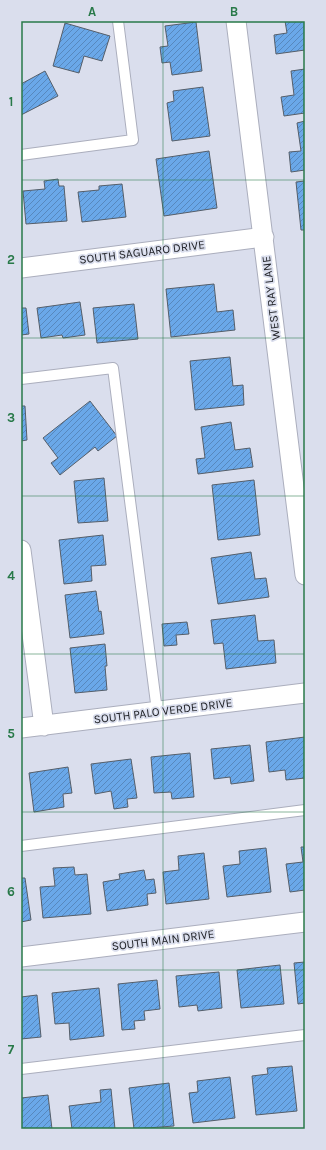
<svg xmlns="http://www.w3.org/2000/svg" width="326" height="1150" viewBox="0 0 326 1150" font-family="Karla,sans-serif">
  <defs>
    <pattern id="building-hatch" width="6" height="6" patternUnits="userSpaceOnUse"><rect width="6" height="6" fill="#6aa8e9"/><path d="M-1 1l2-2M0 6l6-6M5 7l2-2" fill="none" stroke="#5788bd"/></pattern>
  </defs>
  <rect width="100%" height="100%" fill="#dadeed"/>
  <path fill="url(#building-hatch)" stroke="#555e69" d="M285,21H305V50L276,54L274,35L287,33Z
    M196,22L202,71L172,75L170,62L162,63L160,47L168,46L165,26Z
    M65,23L110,36L102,61L84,56L79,73L53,66Z
    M305,69V113L284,116L281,97L294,95L291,71Z
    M45,71L58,96L21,115V84Z
    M203,87L210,136L172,141L167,103L174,101L173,91Z
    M305,121V170L291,172L289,152L301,151L297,123Z
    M209,151L217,208L164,216L156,159Z
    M58,179L59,186H64L67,221L26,224L23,191L45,189L44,181Z
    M305,181V230H301L296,182Z
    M122,184L126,217L82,222L78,192L99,190V186Z
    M214,284L217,312L233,310L235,330L171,337L166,289Z
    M80,302L85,335L63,338L62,335L41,338L37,308Z
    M134,304L138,339L97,343L93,308Z
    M21,308H26L29,334L21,335Z
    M230,357L233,386L243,385L244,405L195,410L190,361Z
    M90,401L117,436L98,451L95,447L60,475L51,463L58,458L43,438Z
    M21,406H25L27,440L21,441Z
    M231,422L235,450L250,448L253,467L198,474L196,459L205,458L201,427Z
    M104,478L108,521L78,523L74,481Z
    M254,480L260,535L218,540L212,485Z
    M103,535L106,565L91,566L92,581L64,584L59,540Z
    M251,552L255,579L266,578L269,597L218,604L211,558Z
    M96,591L99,612L101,611L104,634L70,638L65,595Z
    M255,615L258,641L274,640L276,663L226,669L223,643L214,644L211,620Z
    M187,622L189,634L176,635L177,645L164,646L162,624Z
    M105,644L107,666H105L107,690L75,693L70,648Z
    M305,737V778L286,780L285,770L269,772L266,742Z
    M250,745L254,781L231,784L230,777L214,779L211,749Z
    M190,753L194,797L172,799L171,792L154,793L151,757Z
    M131,759L137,798L127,799L128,807L114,809L111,791L95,794L91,764Z
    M68,767L72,793L63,794L64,807L34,812L29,773Z
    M301,847H305V890L290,892L286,864L303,862Z
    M266,848L271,892L227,897L223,866L240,864L239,851Z
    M204,853L209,899L166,904L163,872L179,870L178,856Z
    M74,867L75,875L87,874L91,914L43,918L40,887L55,886L53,868Z
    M144,870L146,880L154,879L156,893L147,894L148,905L107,911L103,882L120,879L119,874Z
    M21,878H25L31,920L21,922Z
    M305,962V1003L298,1004L294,963Z
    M280,965L284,1004L241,1008L237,970Z
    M219,972L222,1008L198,1011L197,1005L179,1007L176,976Z
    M157,980L160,1009L144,1011L145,1020L134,1021L135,1029L122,1030L118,984Z
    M99,988L104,1036L70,1040L69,1023L55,1024L52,993Z
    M37,995L41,1037L21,1039V997Z
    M292,1066L297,1111L256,1115L252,1076L268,1074L267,1068Z
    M230,1077L235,1118L193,1123L189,1093L198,1092L197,1081Z
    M169,1083L174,1126L134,1129L129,1088Z
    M111,1089L115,1129H72L69,1106L101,1102L100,1090Z
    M48,1095L52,1129H21V1098Z"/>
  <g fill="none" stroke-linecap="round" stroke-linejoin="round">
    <g stroke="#abaebd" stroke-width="12">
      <path id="lane" d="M21,155L133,140L118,21
        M21,379L113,368L157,711
        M21,846L305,810
        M21,1069L305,1035"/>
    </g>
    <g stroke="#abaebd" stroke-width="21">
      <path id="street" d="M236,21L305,575
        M21,268L264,237
        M21,550L44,726
        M21,728L305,693
        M21,957L305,922"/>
    </g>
    <use href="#lane" stroke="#fff" stroke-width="10"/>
    <use href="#street" stroke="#fff" stroke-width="19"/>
  </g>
  <path fill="none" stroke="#287949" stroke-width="1" stroke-opacity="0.55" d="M163,21V1129M21,180H305M21,338H305M21,496H305M21,654H305M21,812H305M21,970H305"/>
  <g text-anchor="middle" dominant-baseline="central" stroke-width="3.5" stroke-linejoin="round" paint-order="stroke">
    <g font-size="12" fill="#202227" stroke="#dadeed">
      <text transform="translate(142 252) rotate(-7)">SOUTH SAGUARO DRIVE</text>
      <text transform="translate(271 298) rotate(-97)">WEST RAY LANE</text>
      <text transform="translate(163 711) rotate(-7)">SOUTH PALO VERDE DRIVE</text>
      <text transform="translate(163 940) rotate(-7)">SOUTH MAIN DRIVE</text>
    </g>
  </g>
  <rect width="326" height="1150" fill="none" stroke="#dadeed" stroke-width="44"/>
  <rect x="22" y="22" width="282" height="1106" fill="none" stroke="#287949" stroke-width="1.5"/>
  <g font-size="13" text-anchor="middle" font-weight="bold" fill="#287949">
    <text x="92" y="16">A</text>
    <text x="234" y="16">B</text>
    <text x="11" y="106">1</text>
    <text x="11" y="264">2</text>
    <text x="11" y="422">3</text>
    <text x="11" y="580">4</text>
    <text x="11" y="738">5</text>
    <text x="11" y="896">6</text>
    <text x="11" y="1054">7</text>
  </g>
</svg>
